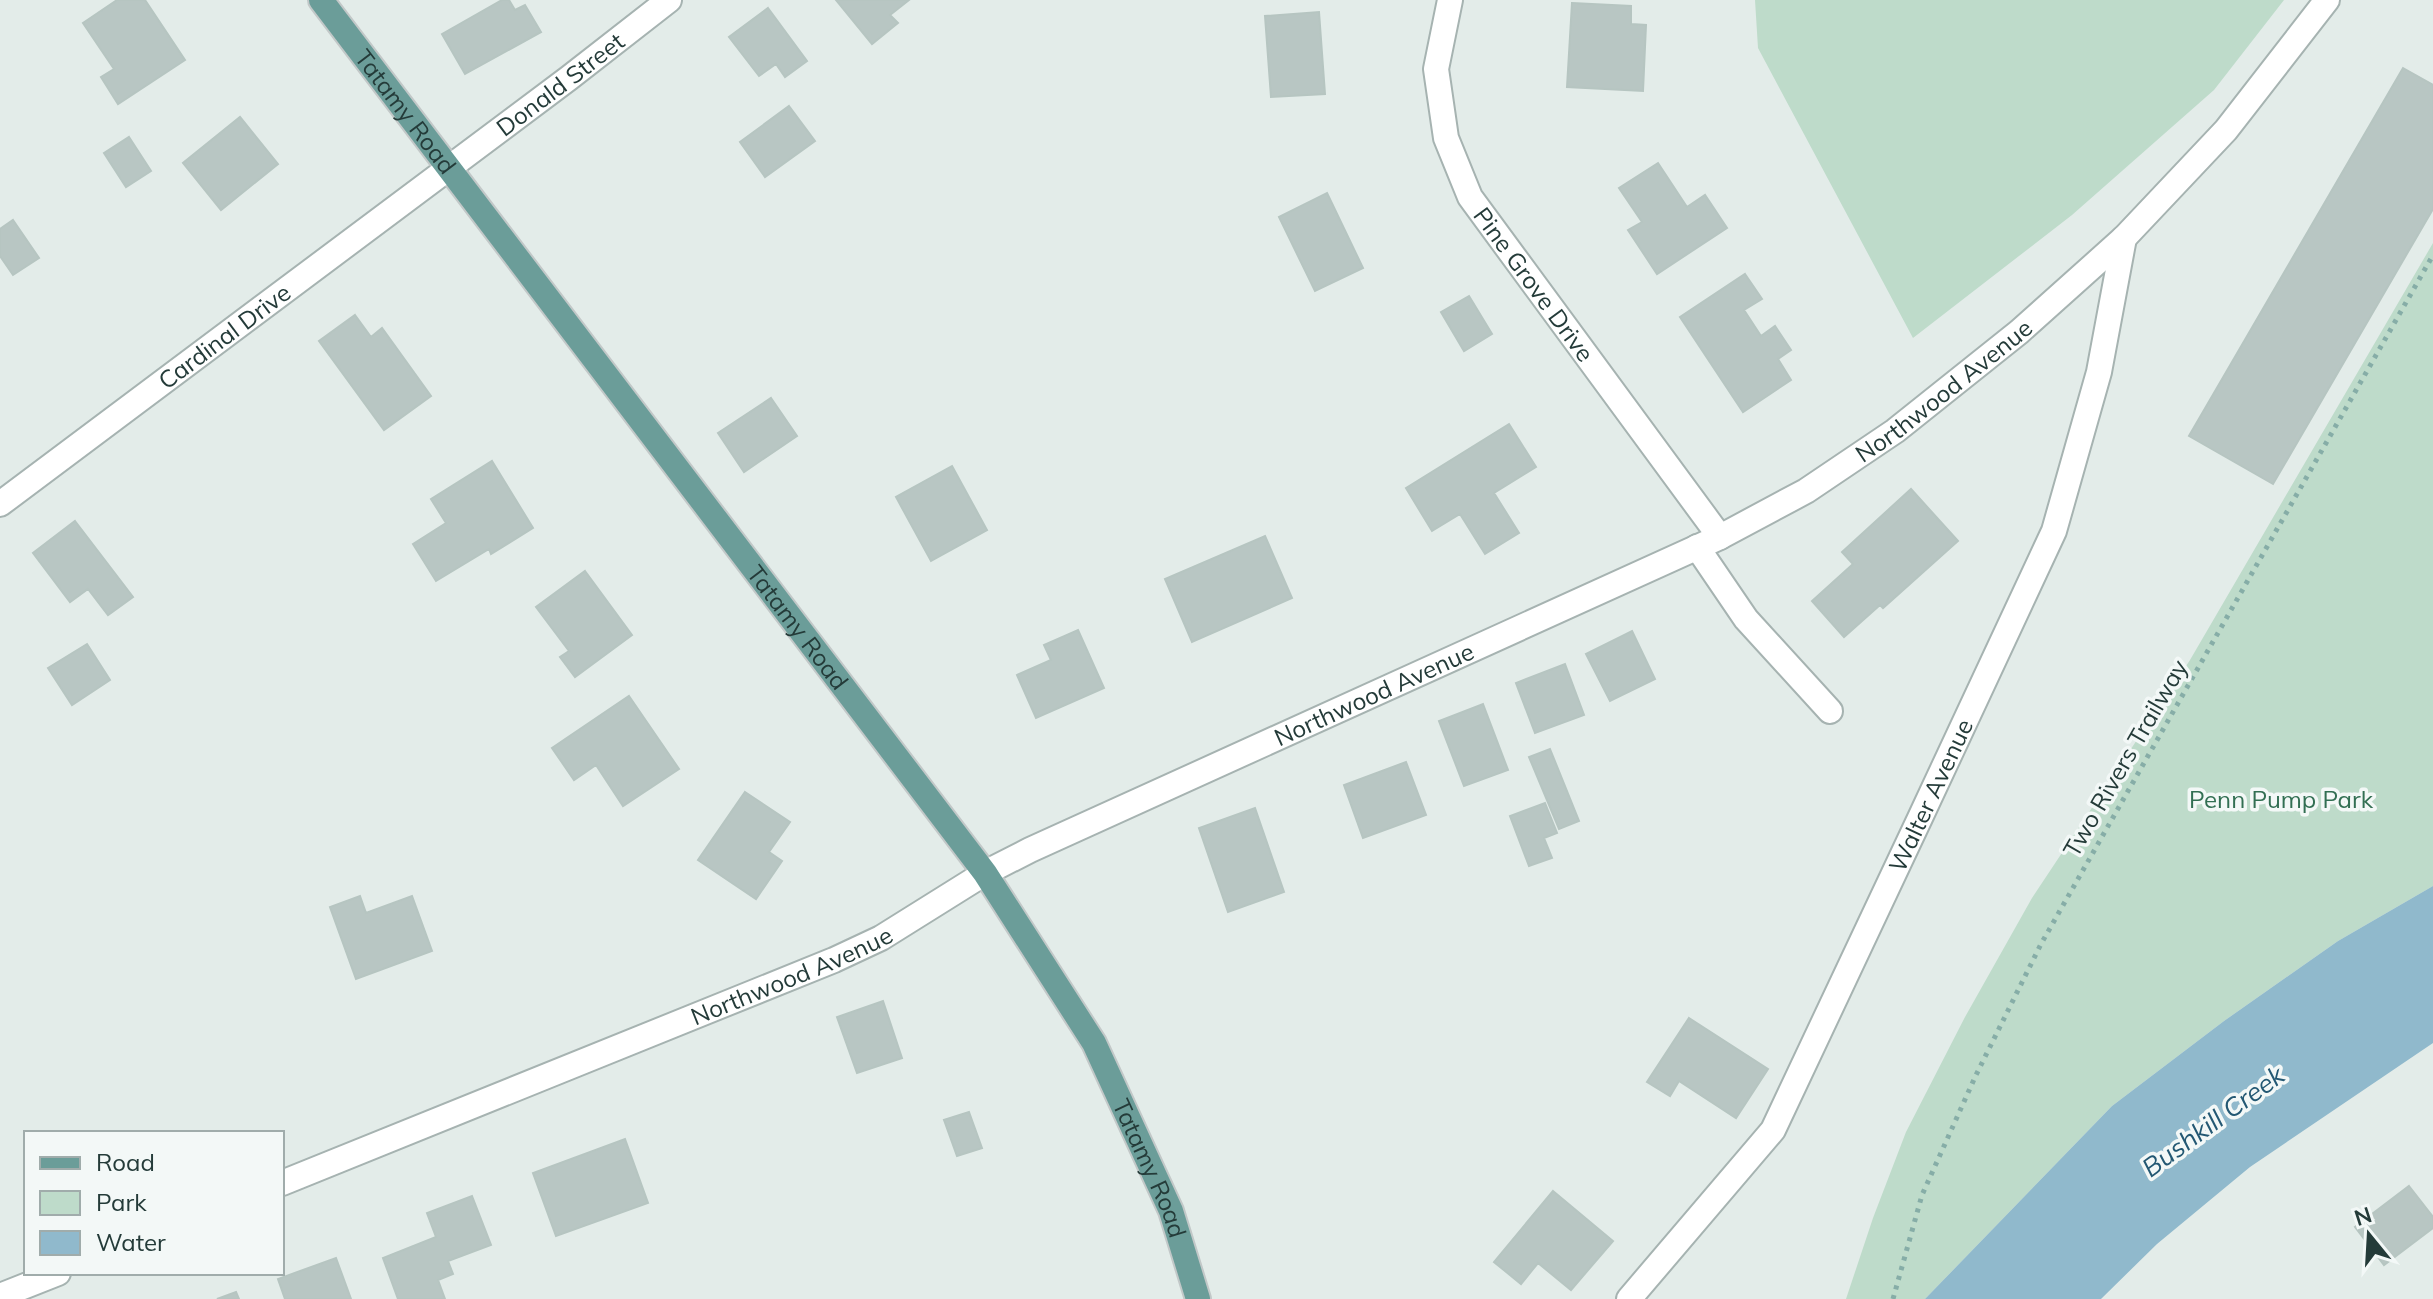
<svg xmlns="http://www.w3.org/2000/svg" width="2433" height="1299" viewBox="0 0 2433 1299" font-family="Mulish,sans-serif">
  <rect width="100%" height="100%" fill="#e3ece9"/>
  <path fill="#bedbca" d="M1755,0H2284L2214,90L2072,215L1913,338L1758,48Z
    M2433,243V886L2338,941L2224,1021L2112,1106L1925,1299H1846L1873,1218L1906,1132L1965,1017L2032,898L2190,660Z"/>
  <path fill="#90b9cc" d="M2433,886V1043L2250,1167L2157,1244L2101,1299H1925L2112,1106L2224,1021L2338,941Z"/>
  <path fill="#b8c6c3" stroke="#b6c5c1" stroke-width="2" d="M117,0H145L185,60L118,104L101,77L114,69L83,23Z
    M502,0H509L515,10L525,5L541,32L465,74L442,34Z
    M836,0H909L890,15L898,23L872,44Z
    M1572,3L1631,6V24L1646,25L1643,91L1567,87Z
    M768,8L807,61L785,77L776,64L759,76L729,37Z
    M1319,12L1325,94L1271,97L1265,16Z
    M2403,68L2433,85V209L2273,484L2189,436Z
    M789,106L815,141L765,177L740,142Z
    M240,117L278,164L221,210L183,163Z
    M129,137L151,171L126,187L104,153Z
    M1658,163L1687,207L1705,195L1727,228L1657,274L1628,230L1642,222L1619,188Z
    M1327,193L1363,268L1315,291L1279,217Z
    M13,220L39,258L13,275L0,256V229Z
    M1745,274L1762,299L1744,310L1761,336L1775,326L1791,350L1778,359L1791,380L1743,412L1680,317Z
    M1469,296L1492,334L1464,351L1441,312Z
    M355,315L371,337L382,328L431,396L384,430L319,341Z
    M771,398L797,436L744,472L718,433Z
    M1509,424L1536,467L1494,493L1519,533L1485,554L1460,514L1432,531L1406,488Z
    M492,461L533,528L491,554L489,549L436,581L413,544L446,523L431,499Z
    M952,466L987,530L931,561L896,497Z
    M1911,489L1958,541L1883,608L1880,605L1844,637L1812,601L1853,564L1842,552Z
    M75,521L133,597L108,615L88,589L70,602L33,553Z
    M1265,536L1292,598L1192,642L1165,579Z
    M585,571L632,635L575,677L560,657L569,651L536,607Z
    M1078,630L1104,688L1036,718L1017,675L1051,660L1044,645Z
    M1632,631L1655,679L1610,701L1586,654Z
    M87,644L110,680L72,705L48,668Z
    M1565,664L1584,715L1535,733L1516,683Z
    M629,696L679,769L623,806L596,765L574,780L552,748Z
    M1483,704L1508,770L1464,786L1439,721Z
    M1550,749L1579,821L1559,829L1529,757Z
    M1406,762L1426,815L1363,838L1344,785Z
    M745,792L790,822L769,852L782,861L756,899L698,860Z
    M1545,803L1557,833L1544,838L1552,858L1529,866L1510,816Z
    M1255,808L1284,892L1228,912L1199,828Z
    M360,896L366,913L412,896L432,951L356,979L330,907Z
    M883,1001L902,1058L857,1073L837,1017Z
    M1689,1018L1768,1069L1736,1118L1679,1081L1670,1096L1647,1082Z
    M969,1112L982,1148L957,1156L944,1120Z
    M625,1139L648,1203L556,1236L533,1173Z
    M2409,1186L2433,1217V1228L2384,1265L2355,1227Z
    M1553,1191L1613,1241L1571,1290L1538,1263L1521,1284L1494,1262Z
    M472,1196L491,1245L448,1261L453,1274L438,1280L445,1299H398L383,1258L436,1237L427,1213Z
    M336,1258L351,1299H285L278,1279Z
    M236,1292L239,1299H217Z"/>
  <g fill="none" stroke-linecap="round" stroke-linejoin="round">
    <g stroke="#a6b3b1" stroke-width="28">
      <g id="minor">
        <path id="s1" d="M1450,0L1436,69L1446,138L1470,197L1720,537"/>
        <path id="s2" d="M0,504L569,78L669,0"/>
        <path d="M1697,547L1746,619L1830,711"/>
        <path id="s3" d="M282,1183L834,960L881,938L985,873L1030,850L1720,537L1806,491L1895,431L2019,332L2124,238L2226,130L2327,0"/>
        <path d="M0,1296L58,1273"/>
        <path id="s4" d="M1629,1299L1773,1130L1920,818L2054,531L2099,372L2124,238"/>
      </g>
    </g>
    <g stroke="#c2c8c8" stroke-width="28">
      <g id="major">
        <path id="s5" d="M321,0L985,873L1094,1043L1171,1211L1198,1299"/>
      </g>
    </g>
    <path stroke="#86ada7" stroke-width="5" stroke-dasharray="4 6" stroke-linecap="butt" d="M1893,1299L1922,1195L1976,1075L2041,944L2433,255"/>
    <use href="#minor" stroke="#fff" stroke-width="24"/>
    <use href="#major" stroke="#6b9d99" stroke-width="24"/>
  </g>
  <g text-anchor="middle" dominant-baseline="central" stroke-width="7" stroke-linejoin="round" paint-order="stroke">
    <g font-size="24" fill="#243b39" stroke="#f3f8f7">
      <text stroke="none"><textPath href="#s2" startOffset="700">Donald Street</textPath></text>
      <text stroke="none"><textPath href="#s5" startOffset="140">Tatamy Road</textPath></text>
      <text stroke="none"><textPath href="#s1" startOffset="312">Pine Grove Drive</textPath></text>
      <text stroke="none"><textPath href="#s2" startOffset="280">Cardinal Drive</textPath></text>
      <text stroke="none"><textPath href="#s3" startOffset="1846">Northwood Avenue</textPath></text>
      <text stroke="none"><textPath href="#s5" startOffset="788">Tatamy Road</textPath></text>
      <text stroke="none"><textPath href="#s3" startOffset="1198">Northwood Avenue</textPath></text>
      <text transform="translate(2125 758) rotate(-60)">Two Rivers Trailway</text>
      <text stroke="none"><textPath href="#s4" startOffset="592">Walter Avenue</textPath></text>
      <text stroke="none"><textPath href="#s3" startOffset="550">Northwood Avenue</textPath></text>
      <text stroke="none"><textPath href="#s5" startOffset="1436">Tatamy Road</textPath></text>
    </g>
    <g font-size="24" fill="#326f53" stroke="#f3f8f7">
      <text x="2281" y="799">Penn Pump Park</text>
    </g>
    <g font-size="26" font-style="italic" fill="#235873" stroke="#f3f8f7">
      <text transform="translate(2213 1121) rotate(-36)">Bushkill Creek</text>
    </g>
  </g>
  <rect x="24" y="1131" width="260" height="144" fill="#f3f8f7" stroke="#a0acab" stroke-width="2"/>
  <rect x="40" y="1157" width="40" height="12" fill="#6b9d99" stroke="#a0acab" stroke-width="2"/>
  <text x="96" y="1171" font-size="24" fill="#243b39">Road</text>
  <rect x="40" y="1191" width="40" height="24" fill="#bedbca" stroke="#a0acab" stroke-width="2"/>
  <text x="96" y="1211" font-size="24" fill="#243b39">Park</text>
  <rect x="40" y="1231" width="40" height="24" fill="#90b9cc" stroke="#a0acab" stroke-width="2"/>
  <text x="96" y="1251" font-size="24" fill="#243b39">Water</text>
  <g transform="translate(2369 1235) rotate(342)" stroke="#f3f8f7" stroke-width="6" paint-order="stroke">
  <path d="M0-6L14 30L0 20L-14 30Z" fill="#243b39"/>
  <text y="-12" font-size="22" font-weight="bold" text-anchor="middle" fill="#243b39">N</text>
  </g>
</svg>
